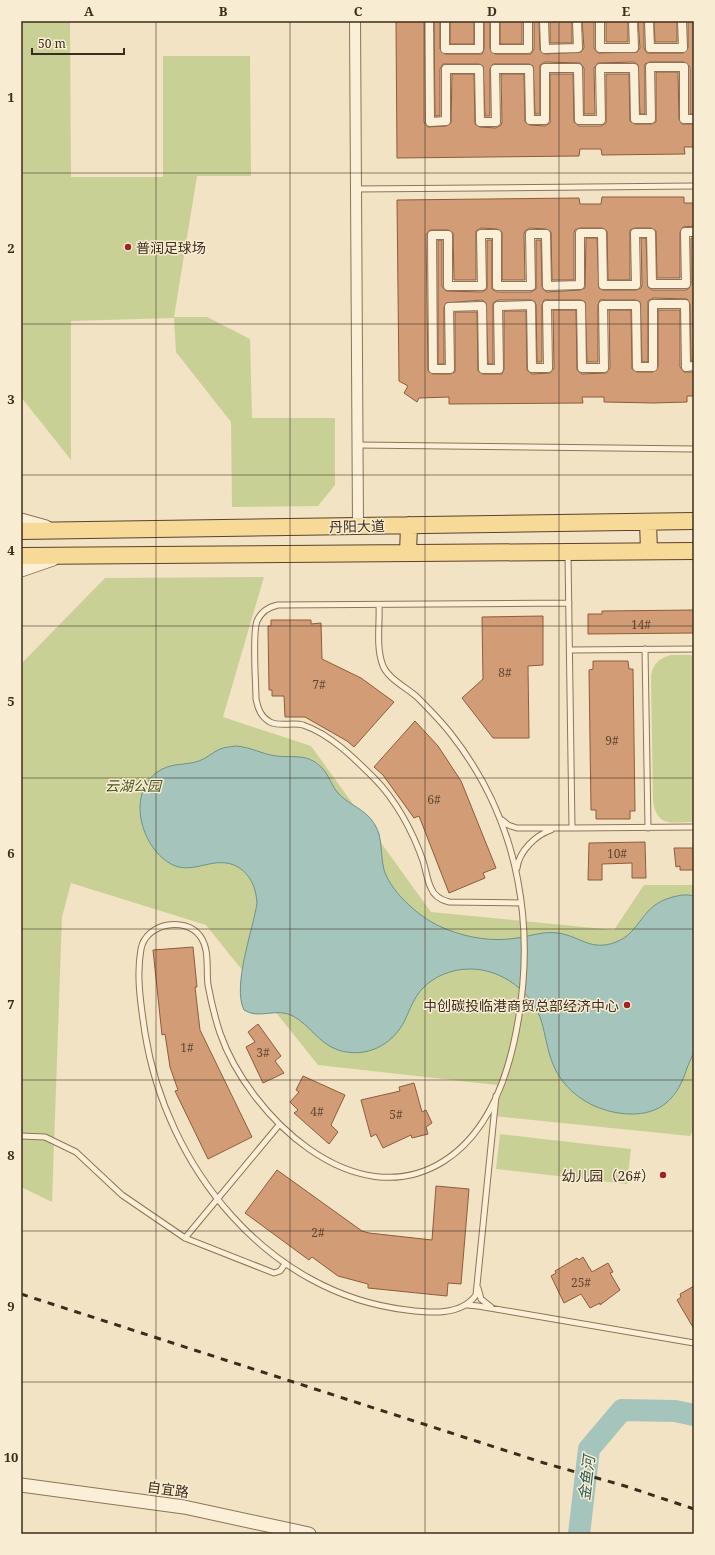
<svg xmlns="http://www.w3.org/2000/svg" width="715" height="1555" viewBox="0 0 715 1555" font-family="'Noto Serif','Noto Sans SC',serif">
  <rect width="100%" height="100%" fill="#f1e3c3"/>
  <path fill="#c9d096" d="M21,21H70L71,177H163V56H250L251,176H197L174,317H207L250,339L252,418H335V485L318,506L232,507L231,422L176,352L174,318L71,321V460L21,397Z
    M264,577L223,717L311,746L431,912L614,930L644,885H694V1129L690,1136L494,1116L497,1085L318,1065L206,925L71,883L62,917L52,1202L21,1187V664L105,578Z
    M671,655H694V822C672,822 657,828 653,801L651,676C654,663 658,659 671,655Z
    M500,1134L631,1149L627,1184L496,1169Z"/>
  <path fill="#a5c4bb" stroke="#6b9389" d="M235,746C252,747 261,754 276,756C293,758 307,753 321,767C329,774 331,786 339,794C354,809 371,810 379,834C382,846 381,858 384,870C392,894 422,920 446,929C468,938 493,942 517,938C531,936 543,931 558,933C580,936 591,952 616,942C642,932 640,905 673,897C680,895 687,894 694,896C694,926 694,955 694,985C694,1006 697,1029 694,1050C693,1056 689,1062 687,1068C678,1097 662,1115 629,1114C605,1113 581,1103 565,1084C549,1065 548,1046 542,1023C533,992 502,969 470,969C452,969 434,976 422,989C414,998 410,1009 405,1020C393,1045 366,1059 338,1050C318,1043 310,1025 293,1016C276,1007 259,1020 244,1010C232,986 253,930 257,903C256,888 251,875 238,867C215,854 195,875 173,865C142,850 126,796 156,773C170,762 184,766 199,761C207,758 213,752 220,749C225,747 230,747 235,746Z"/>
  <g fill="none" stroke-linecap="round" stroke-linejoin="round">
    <path stroke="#a5c4bb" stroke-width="22" d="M579,1534L589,1449L622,1410L675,1411L694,1415"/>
  </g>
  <path fill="#d29c76" stroke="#8e5c3c" d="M396,21H424V122L428,127L446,126L451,123L452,74H474L475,124L480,127L496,128L501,125L502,122L501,74H524L525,122L530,125L545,126L550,123V74H573L574,122L579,126H601L606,123V74H629L630,121L635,124H651L656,122V72H678L679,119L682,124H694V147H684L685,154L602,155L601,149H580L579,156L397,158Z
    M434,21H440V49L445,54H482L484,49V21H490V49L495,54H531L534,49V21H539L540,50L545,54L581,52L584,48L582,21H594V48L598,53L637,52L640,48L638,21H644V48L647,53H683L688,48V21H694V114H690V67L684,62H650L645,64V114H640L638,65L634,62L598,63L594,68L595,114H584V68L580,63L545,62L540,65V114H535L533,66L529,64H493L490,69V116H485L483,66L479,64H443L440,69V116H435Z
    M450,21H474V44H450Z
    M500,21H522V44H500Z
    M550,21H572V43H550Z
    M606,21H628V42H606Z
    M654,21H677V42H655Z
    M602,197H684V203H694V226L683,227L680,232V278H657L656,231L651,228H635L630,230V280H608L607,231L602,228H580L575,230L574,233V280H552L551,232L546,229L530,228L525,231L524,234L525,280H502V232L497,229L481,228L476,231V280H454L453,233L448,230H430L426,235L428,371L433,374H450L455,372V312H477L478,371L483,374H502L504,369V311H526L527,370L532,374L550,373L554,368L553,310H576L577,370L582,374L606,373L610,368L609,310H631L632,369L637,372H653L658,367V310H680V367L684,372H694V396H687V402L654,403L604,402V397H582L583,403L449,404V397L419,398L417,402L404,393L408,386L399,381L397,200L579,198L580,204H601Z
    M586,238H597L599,288L603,290H636L641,288L642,285L641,238H646L648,287L652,290H686L689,288L691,284V238H694V361H691L690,304L687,299L653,298L648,301V362H642L640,302L636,300H600L598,305V362H587L585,302L581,300H544L542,305V362H537L536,305L535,302L531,300H498L493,303V364H488L486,303L482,300L446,303L444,307V364H438V240H442V286L446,291L482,292L487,289V240H492V289L497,292H531L536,289V240H541L542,286L543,289L547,292L580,290L585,288Z
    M694,610V633L588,634V614H602V611Z
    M543,616V665L528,666L529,738H493L462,698L483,679L482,617Z
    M271,620H311V624L321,623L322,659L361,678L394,702L354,747L347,741L305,717H285L284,696H272V690H269L268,626H271Z
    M593,661H628L629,669H633L635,811H630V819H596V810H591L589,670L593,669Z
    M415,721L438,746L461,781L496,868L483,873L485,878L449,893L419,816L414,818L383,775L374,767Z
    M645,842L646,878H632V863L602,864V880H588L589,843Z
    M674,848H694V870H680V866L676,867Z
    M193,947L197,987H195L200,1030L252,1137L208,1159L175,1091L178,1090L170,1067L165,1034L162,1035L153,950Z
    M258,1024L281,1056L275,1061L284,1073L263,1083L246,1047L255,1042L248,1032Z
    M303,1076L345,1095L331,1125L338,1132L329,1144L294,1113L298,1110L290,1102L299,1092L296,1090Z
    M414,1083L422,1112L426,1110L432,1123L426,1127L428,1134L412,1138L411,1135L383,1148L376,1134L371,1137L361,1100L400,1091L399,1087Z
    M277,1170L362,1231L369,1233L432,1240L436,1186L469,1189L461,1284L448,1283L447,1296L368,1288V1284L338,1276L312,1257L309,1260L245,1213Z
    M583,1257L592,1272L608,1263L613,1272L610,1273L620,1290L600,1305V1303L590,1308L581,1294L564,1303L551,1276L556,1273L555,1271L577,1258L579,1260Z
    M694,1286V1329L677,1300L681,1297L680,1294Z"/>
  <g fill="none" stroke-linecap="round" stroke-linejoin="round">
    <g stroke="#8d7458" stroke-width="7">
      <path id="service" d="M356,189L694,186
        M358,445L694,449
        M568,555L572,828L694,827
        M379,605C380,623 376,645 382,663C386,678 406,687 417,697C429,709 441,721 451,734C521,823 538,932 514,1042C504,1087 485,1135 444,1161C354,1218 248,1114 220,1033C215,1018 211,1001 208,985C206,969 210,949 200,936C185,916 146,923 141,949C136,976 141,1006 145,1033C166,1166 267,1294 407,1310C430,1313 461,1316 476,1295L496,1096
        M645,649L648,828
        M570,650L694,649
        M502,820L508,825L517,828H572
        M517,868C519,851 536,835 551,830
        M521,903L449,902C441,900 434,896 431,888C427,880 426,870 423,861C413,832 396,800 374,778C354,758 330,734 303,725C293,722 279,727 270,722C261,717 258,709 256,699C256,683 252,634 257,621C261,612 268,607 278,605L569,603
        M21,1136L45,1137L76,1152L122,1195L185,1238L274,1273L280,1271L285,1264
        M185,1238L279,1125
        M478,1288L481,1299L491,1307
        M467,1305L478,1306L694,1343"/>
    </g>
    <g stroke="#8d7458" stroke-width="10">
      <path id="pedestrian" d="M429,21L430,122L446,121V69H479L480,122H496L495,69H529L530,120H545V68H578L579,120H601L600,68H634L635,119H651L650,67H684V119H694
        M445,21V49H479V21
        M495,21V49H528V21
        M544,21L545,49L578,48L577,21
        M600,21V48H634L633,21
        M649,21L650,48H683L682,21
        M694,232H685L686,284H652L651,233H635L636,285H603L602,233H580V285L547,286L546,234H530L531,286H497V234H481L482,286H448V235H432L433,369H450L449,307L482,306L483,369H499L498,306L531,305L532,368H548L547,305H581L582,368H604L603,305H636L637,367H653V304H685L686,367L694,366"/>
    </g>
    <g stroke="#8d7458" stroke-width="12">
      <path id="minor" d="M355,21L358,526"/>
    </g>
    <g stroke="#8d7458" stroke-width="15">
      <path id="tertiary" d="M21,520L46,527
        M21,570L53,559
        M21,1485L184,1507L309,1534"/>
    </g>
    <g stroke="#5a422d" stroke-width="18">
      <path id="primary" d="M648,522L649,551
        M21,531L694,521
        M408,553L409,525
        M21,556L694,551"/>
    </g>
    <use href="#service" stroke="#fbf0d7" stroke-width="5"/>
    <use href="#pedestrian" stroke="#fbf0d7" stroke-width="8"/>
    <use href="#minor" stroke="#fbf0d7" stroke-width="10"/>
    <use href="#tertiary" stroke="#fbf0d7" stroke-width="13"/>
    <use href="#primary" stroke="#f7d998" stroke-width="16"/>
    <path stroke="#3c2c1d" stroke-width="3" stroke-dasharray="7 7" stroke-linecap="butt" d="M21,1294L544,1463L625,1486L694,1509"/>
  </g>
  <path fill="none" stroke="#3c2c1d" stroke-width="1" stroke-opacity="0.55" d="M156,21V1534M290,21V1534M425,21V1534M559,21V1534M21,173H694M21,324H694M21,475H694M21,626H694M21,778H694M21,929H694M21,1080H694M21,1231H694M21,1382H694"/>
  <g fill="#a02425" stroke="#f8edd3" stroke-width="1.5">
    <circle cx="128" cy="247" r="4"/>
    <circle cx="627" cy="1005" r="4"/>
    <circle cx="663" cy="1175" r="4"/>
  </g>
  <g text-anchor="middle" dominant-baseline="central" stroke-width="3" stroke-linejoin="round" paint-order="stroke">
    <g font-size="12" fill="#624833">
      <text x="641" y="624">14#</text>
      <text x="505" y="672">8#</text>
      <text x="319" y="684">7#</text>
      <text x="612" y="740">9#</text>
      <text x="434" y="799">6#</text>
      <text x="617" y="853">10#</text>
      <text x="187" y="1047">1#</text>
      <text x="263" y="1052">3#</text>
      <text x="317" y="1111">4#</text>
      <text x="396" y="1114">5#</text>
      <text x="318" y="1232">2#</text>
      <text x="581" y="1282">25#</text>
    </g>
    <g font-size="14" fill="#3c2c1d" stroke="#f8edd3" text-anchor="end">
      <text x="136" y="247" text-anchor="start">普润足球场</text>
      <text x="619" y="1005">中创碳投临港商贸总部经济中心</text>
      <text x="655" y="1175">幼儿园（26#）</text>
    </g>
    <g font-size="14" fill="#3c2c1d" stroke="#f8edd3">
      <text transform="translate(357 526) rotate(-1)">丹阳大道</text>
      <text transform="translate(168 1489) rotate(8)">自宜路</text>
    </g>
    <g font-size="14" font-style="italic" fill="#4c5922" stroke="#f8edd3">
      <text x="133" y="785">云湖公园</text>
    </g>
    <g font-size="15" font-style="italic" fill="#2c5c59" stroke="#f8edd3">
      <text transform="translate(586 1478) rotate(-83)">金鱼河</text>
    </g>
  </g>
  <rect width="715" height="1555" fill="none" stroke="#f8edd3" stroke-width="44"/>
  <path d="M32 48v6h92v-6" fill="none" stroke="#3c2c1d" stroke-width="2"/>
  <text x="38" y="48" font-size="12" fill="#3c2c1d" stroke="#f8edd3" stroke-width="3" paint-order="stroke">50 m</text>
  <rect x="22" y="22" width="671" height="1511" fill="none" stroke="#3c2c1d" stroke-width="1.5"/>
  <g font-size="13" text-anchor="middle" font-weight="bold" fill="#3c2c1d">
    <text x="89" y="16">A</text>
    <text x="223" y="16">B</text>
    <text x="358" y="16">C</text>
    <text x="492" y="16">D</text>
    <text x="626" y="16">E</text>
    <text x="11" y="102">1</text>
    <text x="11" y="253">2</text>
    <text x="11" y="404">3</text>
    <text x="11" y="555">4</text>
    <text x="11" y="706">5</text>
    <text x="11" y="858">6</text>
    <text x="11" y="1009">7</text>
    <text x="11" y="1160">8</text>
    <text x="11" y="1311">9</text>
    <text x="11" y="1462">10</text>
  </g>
</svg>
